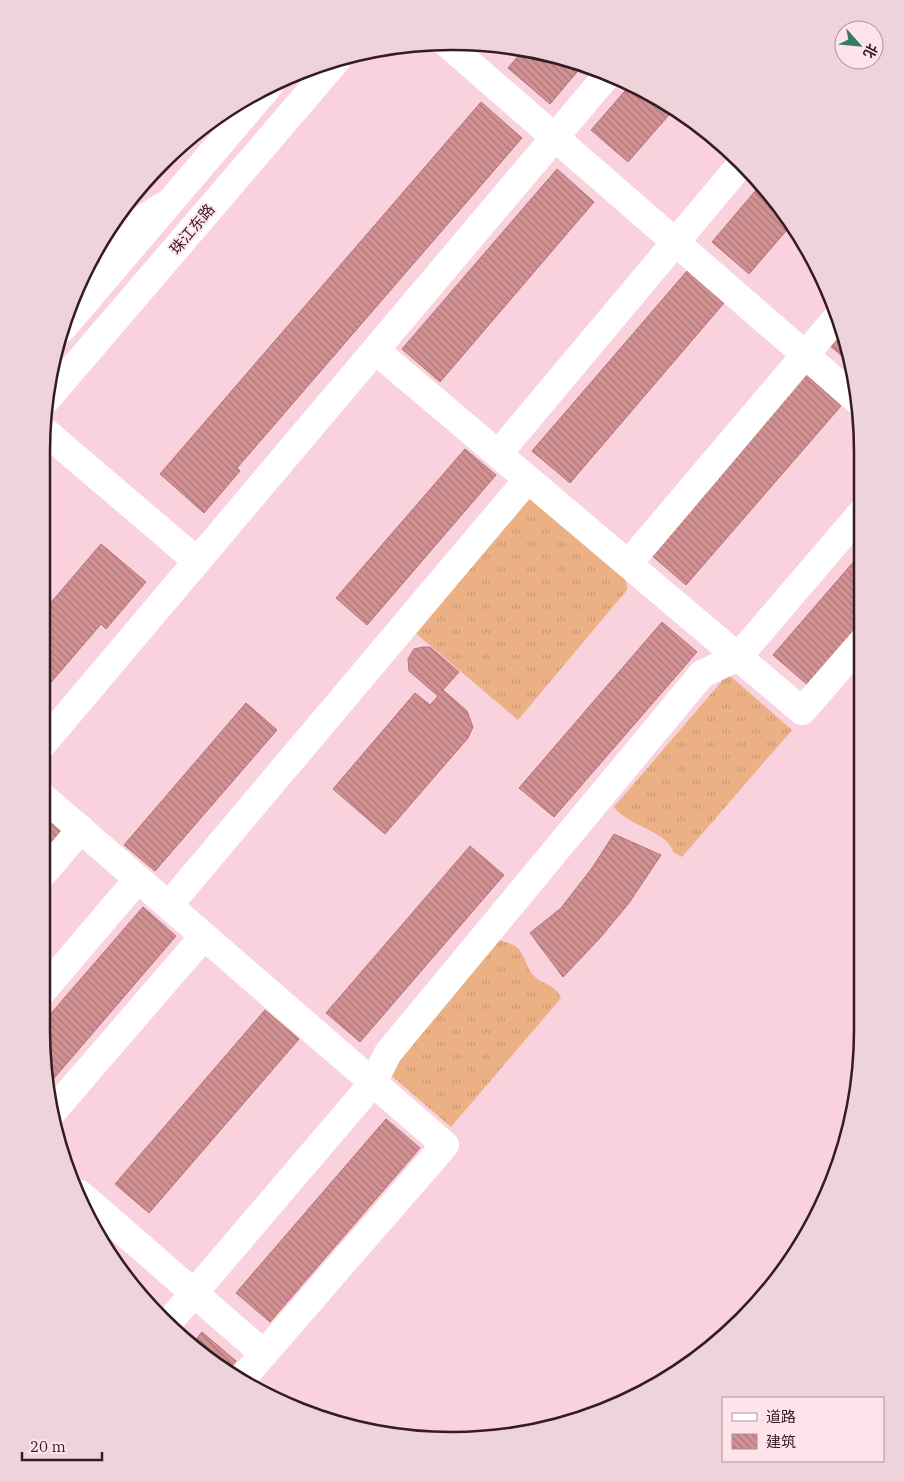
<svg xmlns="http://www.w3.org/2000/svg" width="904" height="1482" viewBox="0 0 904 1482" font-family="'IBM Plex Serif','Noto Sans SC',serif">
  <defs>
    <pattern id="grass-tufts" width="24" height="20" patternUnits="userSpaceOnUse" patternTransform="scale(1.25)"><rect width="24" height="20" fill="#ebb185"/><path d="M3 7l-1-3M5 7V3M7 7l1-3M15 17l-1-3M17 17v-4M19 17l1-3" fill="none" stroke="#ca9873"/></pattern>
    <pattern id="building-back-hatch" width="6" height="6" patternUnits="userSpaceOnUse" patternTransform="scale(1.25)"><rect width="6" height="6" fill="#d29193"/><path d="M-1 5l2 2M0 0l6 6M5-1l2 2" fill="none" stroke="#ab7678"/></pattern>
  </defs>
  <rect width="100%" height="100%" fill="#fad2de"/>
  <path fill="url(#grass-tufts)" d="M527,495L626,578L627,590L518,720L413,631Z
    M728,674L792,730L682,857L673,852C668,831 627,826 614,807Z
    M500,940C504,942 511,943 515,946C525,952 525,967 534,976C544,985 556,985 561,998L451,1127L386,1071Z"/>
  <path fill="url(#building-back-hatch)" stroke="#b47577" d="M525,48L532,49L583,65L550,104L508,68Z
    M631,84L675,108L628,162L591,130Z
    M481,102L522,138L237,468L240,471L204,513L160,474Z
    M557,169L594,202L440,382L402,349Z
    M762,183L792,224L749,274L712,242Z
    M687,271L724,303L570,483L532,451Z
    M843,329L849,362L829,345Z
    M804,373L841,406L686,585L649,553Z
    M465,449L496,475L367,625L336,598Z
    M101,544L146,582L106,629L101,624L42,693V613Z
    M862,552V627L810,687L773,655Z
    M662,622L697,652L554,817L519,788Z
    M423,647H430L459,672L443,690L467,711L473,727L468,738L385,834L333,789L415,693L430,705L438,696L409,671L408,659L414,649Z
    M246,703L277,730L155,871L124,845Z
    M42,813L62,830L42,853Z
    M614,834L661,855L629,903L600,938L563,977L530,933L561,908L592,868Z
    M470,846L504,875L360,1042L326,1013Z
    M143,907L176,936L50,1083L41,1025Z
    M265,1010L299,1039L149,1213L115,1184Z
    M386,1119L420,1148L270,1322L236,1293Z
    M202,1332L236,1361L226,1373L193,1343Z"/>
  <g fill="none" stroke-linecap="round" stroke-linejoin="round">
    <path stroke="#fff" stroke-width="28" d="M445,42L857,400
      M99,247L163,206
      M375,350L802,711L862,642
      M42,429L197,561
      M498,454L741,164
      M628,564L839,315
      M42,745L609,73
      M42,796L445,1145L241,1380
      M41,876L81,829
      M169,905L528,479
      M41,993L138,879
      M54,1110L204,936
      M80,1194L264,1354
      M170,1321L373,1083L388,1053L702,674L738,657L862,512"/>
    <path stroke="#fff" stroke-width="28" d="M61,330L269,86
      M47,399L337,60"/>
  </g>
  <g text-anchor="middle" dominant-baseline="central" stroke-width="4" stroke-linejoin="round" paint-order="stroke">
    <g font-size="15" fill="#341c24" stroke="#ffe3eb">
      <text transform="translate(192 229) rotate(-50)">珠江东路</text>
    </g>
  </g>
  <path d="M0 0H904V1482H0ZM452 50H452A402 402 0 0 1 854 452V1030A402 402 0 0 1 452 1432H452A402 402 0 0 1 50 1030V452A402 402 0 0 1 452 50Z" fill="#efd3db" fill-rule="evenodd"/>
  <path fill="none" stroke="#341c24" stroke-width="2.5" d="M452 50H452A402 402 0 0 1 854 452V1030A402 402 0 0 1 452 1432H452A402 402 0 0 1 50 1030V452A402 402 0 0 1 452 50Z"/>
  <rect x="722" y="1397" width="162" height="65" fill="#ffe3eb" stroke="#ae939b"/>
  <rect x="732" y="1413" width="25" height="8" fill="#ffffff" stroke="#ae939b"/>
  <text x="766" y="1422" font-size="15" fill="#341c24">道路</text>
  <rect x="732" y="1434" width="25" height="15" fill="url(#building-back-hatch)" stroke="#ae939b"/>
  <text x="766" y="1447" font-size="15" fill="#341c24">建筑</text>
  <g transform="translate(859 45) rotate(117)"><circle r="24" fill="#ffe3eb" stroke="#ae939b"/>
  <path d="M0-4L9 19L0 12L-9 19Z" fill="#367a6c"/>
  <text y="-8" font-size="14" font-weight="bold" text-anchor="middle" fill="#341c24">北</text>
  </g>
  <path d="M22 1452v8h80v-8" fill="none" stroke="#341c24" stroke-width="2.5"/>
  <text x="30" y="1452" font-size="15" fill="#341c24" stroke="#ffe3eb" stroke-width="4" paint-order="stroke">20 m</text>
</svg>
